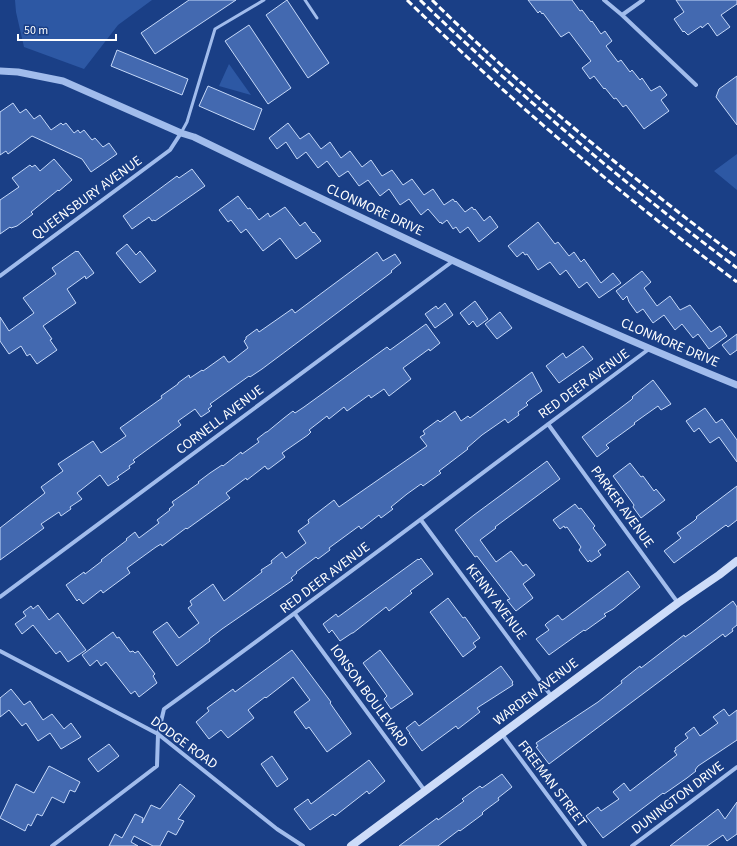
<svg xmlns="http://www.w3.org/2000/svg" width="737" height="846" viewBox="0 0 737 846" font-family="'Source Sans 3',sans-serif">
  <rect width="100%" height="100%" fill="#1a3f86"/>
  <path fill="#2d58a4" d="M15,0H152L118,25L84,69L24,47L16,12Z
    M229,64L251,95L219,86Z
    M737,154V190L714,171Z"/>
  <path fill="#4369b0" stroke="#c6d9f9" d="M189,0H236L155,54L141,33Z
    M287,0L329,63L308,78L266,15Z
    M528,0H572L580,11L582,10L591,22L592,21L601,34L605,31L612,41L606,46L618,62L621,60L630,72L632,70L640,80L642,78L651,91L660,86L667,95L661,100L669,111L644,129L626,105L623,107L616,98L614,99L605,88L604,89L594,76L590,79L582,68L591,61L569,32L561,37L543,13L542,14L540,11L538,13Z
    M676,0H737V4L721,15L730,27L717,36L708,23L702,28L701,26L688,35L684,31L683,32L674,19L684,12Z
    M249,25L291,88L268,104L225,41Z
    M117,50L188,79L182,95L111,66Z
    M737,76V125L716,97L719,89Z
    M208,86L262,109L254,130L199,106Z
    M13,103L20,113L26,109L34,119L40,115L51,130L61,123L63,125L66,123L74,133L78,130L80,133L84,130L92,140L95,138L103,147L109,143L117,154L91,172L82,159L32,136L8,154L6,151L0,155V112Z
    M288,123L300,139L309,133L321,149L330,142L341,158L350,151L362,167L371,160L382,176L392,170L403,185L412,179L424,195L433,189L444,205L453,199L455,202L456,201L465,212L472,207L474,210L475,209L484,221L490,216L498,227L479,242L468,227L460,233L456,227L453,229L447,220L442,224L441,222L440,223L428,209L421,215L409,199L400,205L389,189L380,196L368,180L359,186L348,171L339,177L327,161L318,168L306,152L297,159L286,142L277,149L269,138Z
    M54,159L72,180L59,191L58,190L31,212L33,214L17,226L11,228L10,227L0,234V200L19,187L12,178L30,165L32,167L35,165L40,171Z
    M192,169L205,186L155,221L154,220L152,221L149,217L132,229L123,216L177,176L179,178Z
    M238,196L248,209L250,208L259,220L268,213L270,217L285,207L300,226L305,222L313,233L314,232L321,241L296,259L280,238L263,251L246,229L241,233L231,220L228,222L219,210Z
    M538,222L555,244L558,242L569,256L574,252L581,262L584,259L601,283L613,273L621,283L599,298L587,282L579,288L566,270L560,275L550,262L538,270L527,254L525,255L523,252L517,257L508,246Z
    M127,244L136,255L140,251L156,271L140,283L116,253Z
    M76,251L77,252L78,251L94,273L86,279L85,276L67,289L76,303L43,326L52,339L50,340L57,350L37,364L30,354L27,356L21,346L9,354L0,341V317L9,331L34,313L23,298L56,274L52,268Z
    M377,252L383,261L395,254L401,263L391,271L392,272L262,369L250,377L249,376L210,404L212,406L208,409L210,411L201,417L195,409L178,421L181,425L133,460L135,462L129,466L130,468L117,477L119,479L108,486L100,475L77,493L82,499L70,507L71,509L61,516L59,512L41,524L44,528L0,560V528L45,493L41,487L63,471L58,464L93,441L101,453L126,436L120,428L162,398L161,396L178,384V383L189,375L190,378L202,370L203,371L224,356L228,362H230L248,348L244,341L246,339V337L257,329L259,332L292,309L295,313Z
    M642,271L651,282L644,288L657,306L670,296L680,310L690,305L711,332L720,326L727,336L709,349L698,334L693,338L682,324L675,330L664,315L653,323L643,309L637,313L629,302L627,296L623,300L616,291Z
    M475,301L488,319L477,327L473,321L469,325L460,313Z
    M445,303L453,315L435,328L425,314L436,306L438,309Z
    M500,312L512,328L497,339L485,324Z
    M426,324L440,343L430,351L429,349L403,368L411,379L389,396L384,389L371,398L369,395L347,411L344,407L329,419L327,416L309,430L311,432L308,435L282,453L285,457L269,469H267L265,466L247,480L246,478L226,493L230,498L187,529L186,528L162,546L161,544L156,547L127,568L130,573L103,593L101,590L83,604L79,599L77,601L66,585L84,572L85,574L102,561L101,560L127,540L126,539L135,532L139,538L159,523L157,520L170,510L169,509L174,505L172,502L199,483L198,482L210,473L222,465L223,466L241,452L242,454L259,442L257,439L266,432H267L284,418L293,411L295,413L304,407L387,347L390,350Z
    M737,334V350L730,355L722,345Z
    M583,346L593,359L559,383L546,366L563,353L566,358Z
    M532,372L542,391L528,401L526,403L528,405L518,412L519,415L508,423L505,419L482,435L467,448L468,449L439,471L441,473L423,486L421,484L407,494L391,507L393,509L381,518L379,515L361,529L359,526L329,548L330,550L318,559L316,557L296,572L297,573L291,578L293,580L222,629L209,639L210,641L177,666L153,632L167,622L179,638L199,623L188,608L192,605L190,601L213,584L224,601L262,572L261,570L272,563L271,561L282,552L286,558L306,543L298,531L309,523L308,520L334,500L339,507L427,446L420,437L425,434L423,431L438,420L440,422L455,411L461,421L468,416L470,418Z
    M653,380L671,404L661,410L658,406L634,423L635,424L606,445L609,448L597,457L582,437L631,400L633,398L632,397Z
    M705,408L716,423L722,419L737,440V462L719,437L710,443L699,428L694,432L686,421Z
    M547,461L560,479L495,527L496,528L480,540L496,562L511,551L523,566L526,564L535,575L523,584L533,598L516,611L515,610L507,600L510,599L477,556L475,557L455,530L474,515Z
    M630,463L641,477L643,476L654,491L656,489L665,500L641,518L633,507L634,505L613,476Z
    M737,486V520L728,527L726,525L674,563L664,551L681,538L677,533L694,521L697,518L696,517Z
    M575,504L579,509L581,508L595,526L593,528L606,545L598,551L601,555L591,562L590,560L588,562L579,550L581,547L567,527L565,528L564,526L560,529L553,520Z
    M421,558L433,574L410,591L412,593L389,611L386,607L353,633H352L340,641L332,630L329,633L323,624L336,614L338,617L418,559L419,560Z
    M628,571L640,587L613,609L604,614L606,616L585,631L584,630L549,655L536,639L549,630L545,625L547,623L558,615L562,620L564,619Z
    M448,598L463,618L465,617L480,638L473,643L476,647L463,657L430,612Z
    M733,601L737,607V625L732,629L733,631L725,637L723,634L549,764L536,747L538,746L536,743L598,702L622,683L621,681L640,666L641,668L684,635L685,637L691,633Z
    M38,605L49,620L58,613L86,650L68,662L60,651L56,654L33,625L22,634L15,624L26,616L23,612L31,606L33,609Z
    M113,632L117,638L119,637L130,652L133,651L135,653L138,651L155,674L153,676L157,683L139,697L135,691L131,694L106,662L101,666L97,660L90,666L82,655Z
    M292,650L331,702L330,703L351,733V734L327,752L309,727L306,729L294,712L310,700L293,677L266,698L265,697L248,710L254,718L228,738L221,730L209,739L196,722L209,711L207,708L233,689L235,692Z
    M380,650L413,694L391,709L384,699L387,696L363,663Z
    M501,666L513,682L512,683L513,685L477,708L480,712L458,729L456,726L422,751L409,733H410L406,728L415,721L419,726Z
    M11,689L24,705L30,701L43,720L52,714L64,729L71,723L81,737L61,749L50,733L38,741L26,723L22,726L9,710L0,717V698Z
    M724,709L729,716L737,710V740L698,766L695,770L696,771L687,778L664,794L663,793L603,838L586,816L598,807L601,811L619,799L613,792L624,783L630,791L677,755L674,751L676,750L675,748L688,738L685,734L694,727L700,736L718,723L713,717Z
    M109,744L119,756L98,772L88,759Z
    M272,756L288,779L277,787L261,764Z
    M369,760L385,781L369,794L367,791L335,816L333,814L310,830L294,809L308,799L311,804Z
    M49,766L80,782L75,792L70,790L64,803L52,797L42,816L37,814L31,826L28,824L25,831L0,818L16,784L34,793Z
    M502,774L512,787L498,798L499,800L484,811L482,813L483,814L460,831L459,830L438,846H399L437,818L438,820L464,801L462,799L480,786L482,788Z
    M180,784L195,796L178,819L184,821L176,835L168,831L160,846H153L134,836L131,842L138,846H109L115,834L122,838L135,814L143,818L142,823L151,805L160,809Z
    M737,802V834L727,841L723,835L707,846H670L718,809L725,819Z"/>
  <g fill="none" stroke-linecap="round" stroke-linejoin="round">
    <path stroke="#a1bcec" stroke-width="3" d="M305,0L317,18
      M181,133L187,122L215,29L264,0"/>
    <path stroke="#a1bcec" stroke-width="4" d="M604,0L622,15L696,85
      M622,15L643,0
      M0,276L170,150L181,133
      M548,424L678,603
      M421,520L552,697
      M0,597L453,261
      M295,614L425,791
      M0,651L158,734L277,829L303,846
      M502,734L585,846
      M52,846L157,766L158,734L164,709C327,591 487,469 649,349
      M632,846L737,767"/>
    <path stroke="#a1bcec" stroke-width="7" d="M0,71L18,72L63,81L181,133L194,137C373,224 553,310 737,385"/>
    <path stroke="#cddcf9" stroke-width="8" d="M351,846L678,603L719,575L737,561"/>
    <path stroke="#fff" stroke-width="3" stroke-dasharray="7 3" stroke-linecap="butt" d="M407,0C511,101 621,195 737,282
      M420,0C520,96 626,185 737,268
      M432,0C527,93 631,177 737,257"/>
  </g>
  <g text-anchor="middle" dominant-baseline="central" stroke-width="3.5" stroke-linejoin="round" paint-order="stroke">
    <g font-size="14" fill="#fff" stroke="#1a3f86">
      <text transform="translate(87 198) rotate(-36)">QUEENSBURY AVENUE</text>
      <text transform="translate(375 210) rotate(25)">CLONMORE DRIVE</text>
      <text transform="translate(670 343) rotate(23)">CLONMORE DRIVE</text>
      <text transform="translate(584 384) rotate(-36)">RED DEER AVENUE</text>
      <text transform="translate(220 420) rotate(-37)">CORNELL AVENUE</text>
      <text transform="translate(622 507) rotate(54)">PARKER AVENUE</text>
      <text transform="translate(325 578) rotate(-37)">RED DEER AVENUE</text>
      <text transform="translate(496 602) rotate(53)">KENNY AVENUE</text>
      <text transform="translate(536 692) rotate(-37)">WARDEN AVENUE</text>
      <text transform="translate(369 696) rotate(54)">IONSON BOULEVARD</text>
      <text transform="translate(184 743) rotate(36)">DODGE ROAD</text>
      <text transform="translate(552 784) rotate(53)">FREEMAN STREET</text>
      <text transform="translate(678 798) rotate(-37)">DUNINGTON DRIVE</text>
    </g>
  </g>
  <path d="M18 34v6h98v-6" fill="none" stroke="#ffffff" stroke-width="2"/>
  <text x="24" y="34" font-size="12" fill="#ffffff" stroke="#1a3f86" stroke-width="3" paint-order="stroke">50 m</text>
</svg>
